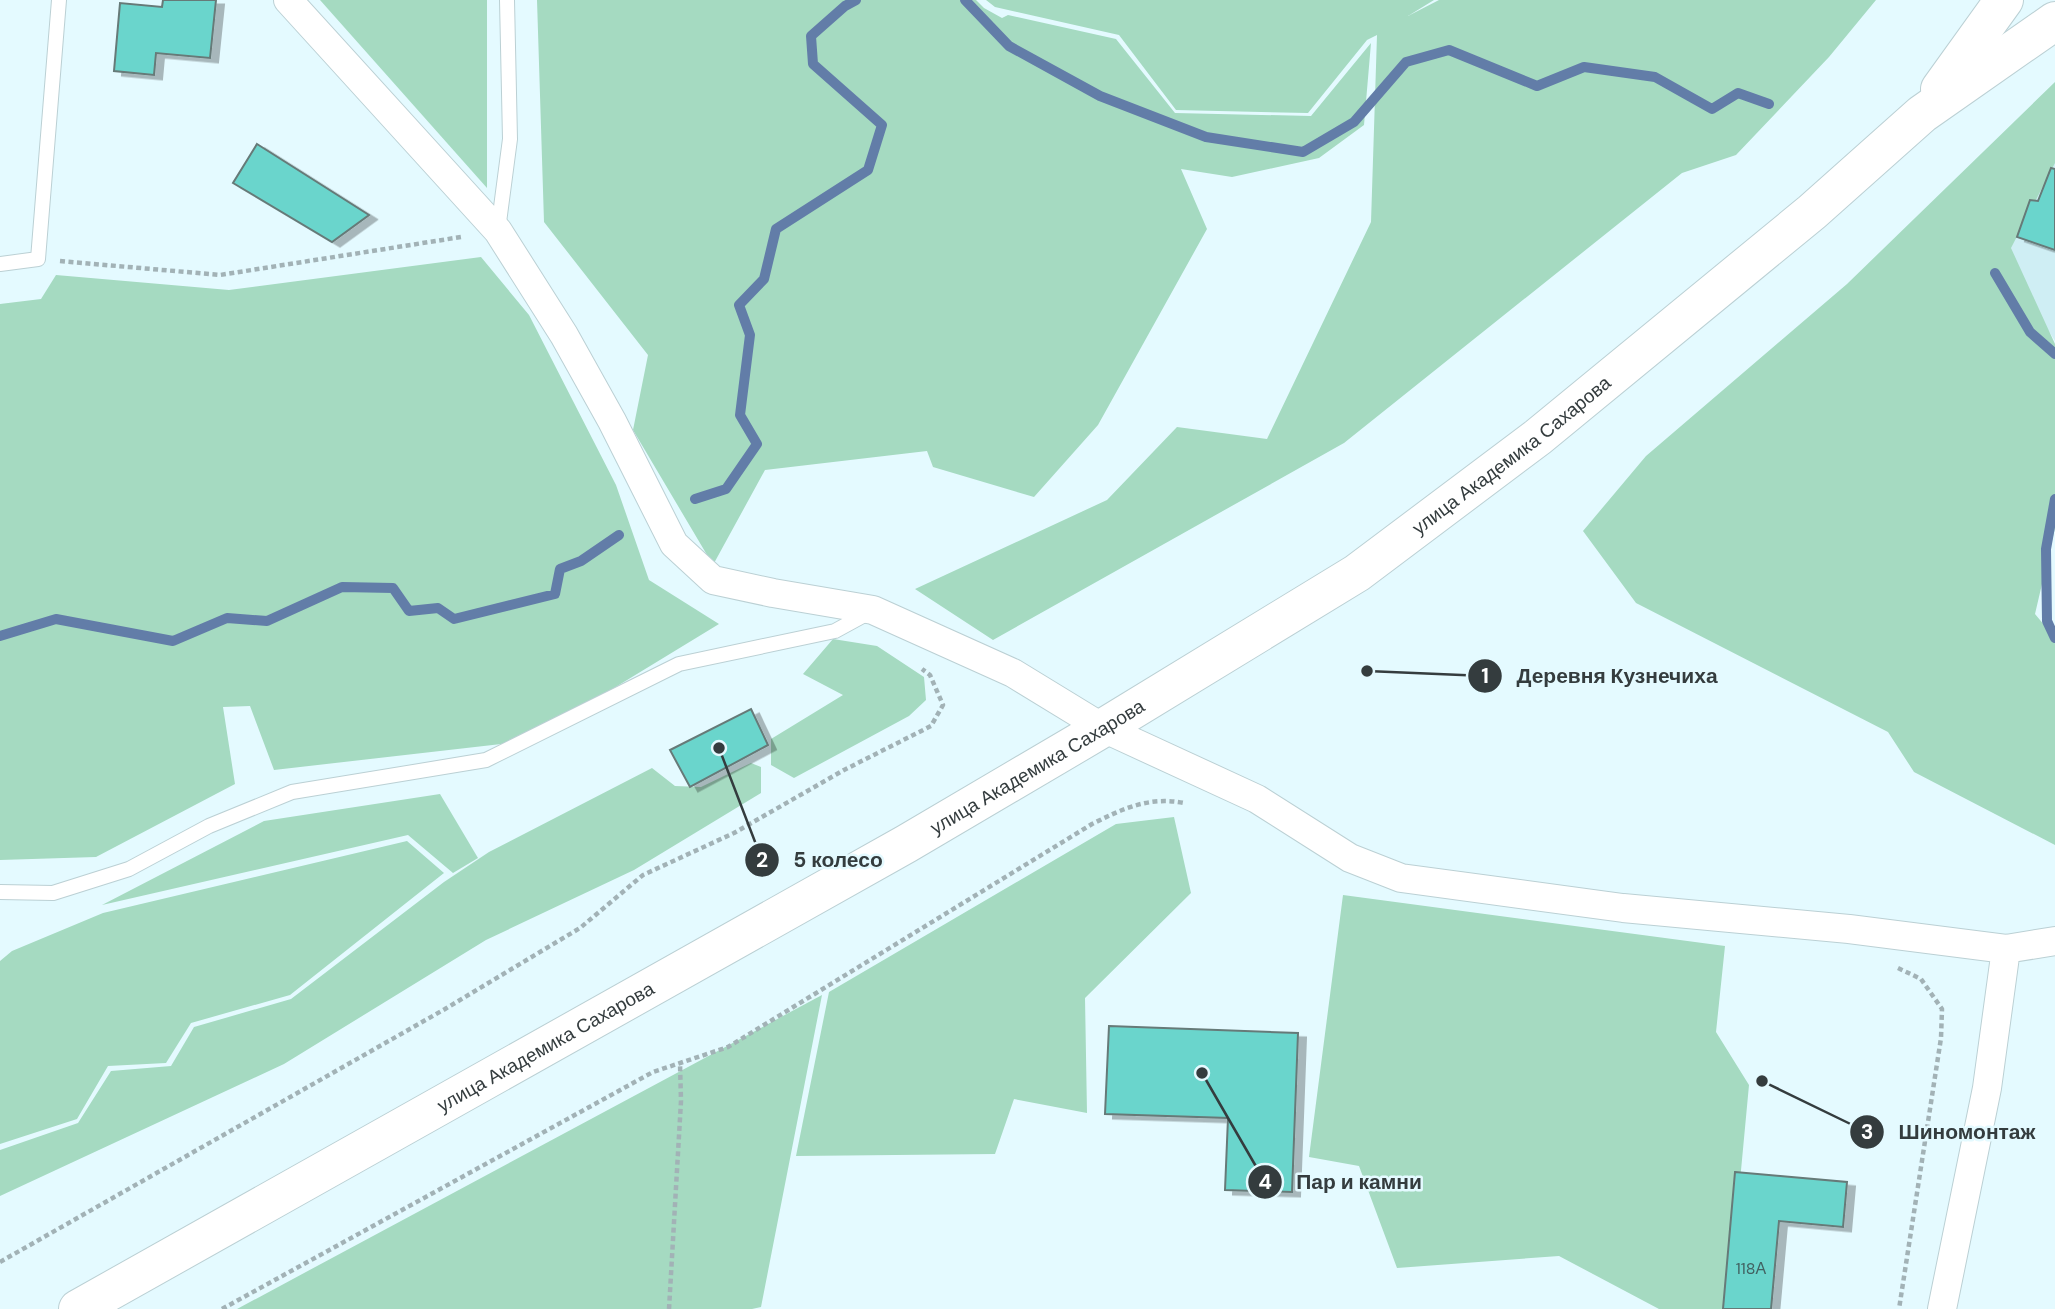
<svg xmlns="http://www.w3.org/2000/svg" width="2055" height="1309" viewBox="0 0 2055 1309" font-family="'DM Sans',sans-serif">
  <defs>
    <filter id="shadow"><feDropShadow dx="8" dy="4.5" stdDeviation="0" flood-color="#0004"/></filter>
  </defs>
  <rect width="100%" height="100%" fill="#e4faff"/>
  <path fill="#cfeef4" d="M2055,141V341L2001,253Z"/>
  <path fill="#a5dac1" d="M320,0H487V188Z
    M537,0H976L984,8L1002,18L1008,15L1116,39L1175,113L1311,116L1371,43L1364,125L1319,158L1232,177L1181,169L1207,229L1098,425L1034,497L933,467L927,451L765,470L713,565L633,430L648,355L544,222Z
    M986,0H1434L1408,16L1439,0H1876L1829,57L1736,155L1682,173L1344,443L993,640L915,589L1107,500L1177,427L1267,439L1371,222L1377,35L1367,40L1308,113L1176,110L1119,35L995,7Z
    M2055,82V163L2011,248L2055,344V528L2035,614L2055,638V845L1914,772L1888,732L1636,603L1583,531L1646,456L1847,284Z
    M481,257L529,315L616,485L649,580L719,624L527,741L274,770L250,706L223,707L235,784L96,857L0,860V304L41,299L56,275L229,290Z
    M833,639L877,646L924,677L926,700L909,716L794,778L771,765V739L843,695L803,674Z
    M751,763L761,767V793L634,870L486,940L284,1064L0,1196V1150L78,1123L111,1071L171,1066L194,1027L291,999L444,882L489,852L652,768L675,786L701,787Z
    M440,794L478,858L453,873L408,835L102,905L264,821Z
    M1174,817L1191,893L1085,998L1087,1113L1014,1099L995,1154L796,1156L829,992L1116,824Z
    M407,841L444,873L290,995L191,1023L166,1063L108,1066L77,1119L0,1144V961L12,951L103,913Z
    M1343,895L1725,946L1716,1032L1749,1085L1728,1309H1659L1559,1256L1397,1268L1359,1166L1309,1157Z
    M822,995L761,1307L752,1309H237Z"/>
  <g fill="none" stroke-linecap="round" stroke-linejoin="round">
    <path stroke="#627da8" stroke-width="10" d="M965,0L1009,46L1100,96L1206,137L1303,152L1354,122L1406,62L1449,50L1537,86L1584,67L1655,77L1712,109L1738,93L1769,104
      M1995,273L2030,332L2055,354
      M695,499L726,489L757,444L740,415L750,335L739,305L764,279L776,229L868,170L882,125L813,64L811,36L845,6L856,0
      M2055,499L2046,549L2047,621L2055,638
      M0,636L56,619L173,641L227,618L267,621L342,587L393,588L409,611L438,608L454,619L555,594L560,569L581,561L619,535"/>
  </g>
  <path fill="#6bd5cc" stroke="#667a78" stroke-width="2" filter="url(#shadow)" d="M163,0H216L210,58L156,53L154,75L114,71L120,3L162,7Z
    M257,144L369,215L332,242L233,183Z
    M2051,168L2055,169V250L2017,237L2030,200L2038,201Z
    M751,709L768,745L690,787L670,750Z
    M1109,1026L1298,1033L1292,1192L1225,1190L1228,1118L1105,1114Z
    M1735,1172L1847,1182L1843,1227L1779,1221L1771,1309H1723Z"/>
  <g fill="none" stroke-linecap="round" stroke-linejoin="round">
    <g stroke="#bbd0d4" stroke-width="16">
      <path id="service" d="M498,230L510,139L507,0
        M0,264L38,259L59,0
        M0,892L53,893L129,869L209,826L292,792L486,760L679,664L835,631L868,613"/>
    </g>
    <g stroke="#bbd0d4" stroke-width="30">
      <path id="minor" d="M288,0L498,231L564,335L612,421L674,544L713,580L773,593L873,610L1013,673L1103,728L1257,799L1350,858L1401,878L1623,908L1849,929L2006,949L2055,941
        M1942,1309L1987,1088L2006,949"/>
    </g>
    <g stroke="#bbd0d4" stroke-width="40">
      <g id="secondary">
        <path d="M1940,89L2004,0"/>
        <path id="s1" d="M78,1309L906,844L1103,728L1357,573L1538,437L1812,212L1922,114L2055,21"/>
      </g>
    </g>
    <path stroke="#a2b2b6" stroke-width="4.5" stroke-dasharray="5 3.5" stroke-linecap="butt" d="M60,261L220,275L461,237
      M1898,968L1921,979L1942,1009L1941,1038L1899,1309
      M0,1262L445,1009L580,928L643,875L734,833L844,770L931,726L943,705L930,675L922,669
      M222,1309L653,1072L728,1047L1092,824C1122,809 1149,796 1184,803
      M669,1309L681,1101L680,1063"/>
    <use href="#service" stroke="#fff" stroke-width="14"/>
    <use href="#minor" stroke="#fff" stroke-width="28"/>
    <use href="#secondary" stroke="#fff" stroke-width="38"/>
  </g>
  <g text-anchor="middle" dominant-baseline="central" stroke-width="5" stroke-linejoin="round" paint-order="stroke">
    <g font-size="16" fill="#426262">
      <text x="1751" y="1268">118А</text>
    </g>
    <g font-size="19" fill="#343c3e" stroke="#e4faff">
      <text stroke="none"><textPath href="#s1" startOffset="1670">улица Академика Сахарова</textPath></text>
      <text stroke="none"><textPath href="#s1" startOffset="1102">улица Академика Сахарова</textPath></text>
      <text stroke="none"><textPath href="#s1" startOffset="536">улица Академика Сахарова</textPath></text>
    </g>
  </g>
  <path fill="none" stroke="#343c3e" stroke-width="2.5" d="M1367 671L1485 676M719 748L762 860M1762 1081L1867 1132M1202 1073L1265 1182"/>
  <g fill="#343c3e" stroke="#e4faff" stroke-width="2.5">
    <circle cx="1367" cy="671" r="7"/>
    <circle cx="719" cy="748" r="7"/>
    <circle cx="1762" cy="1081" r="7"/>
    <circle cx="1202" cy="1073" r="7"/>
    <circle cx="1485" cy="676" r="18"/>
    <circle cx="762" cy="860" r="18"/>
    <circle cx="1867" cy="1132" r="18"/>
    <circle cx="1265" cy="1182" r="18"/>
  </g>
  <g font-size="21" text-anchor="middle" font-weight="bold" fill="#fff">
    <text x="1485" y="683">1</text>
    <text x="762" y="867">2</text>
    <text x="1867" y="1139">3</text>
    <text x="1265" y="1189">4</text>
  </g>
  <g font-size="21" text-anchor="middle" font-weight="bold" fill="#343c3e" stroke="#e4faff" stroke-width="5" stroke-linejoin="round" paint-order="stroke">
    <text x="1617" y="683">Деревня Кузнечиха</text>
    <text x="838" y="867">5 колесо</text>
    <text x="1967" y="1139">Шиномонтаж</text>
    <text x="1359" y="1189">Пар и камни</text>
  </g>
</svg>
